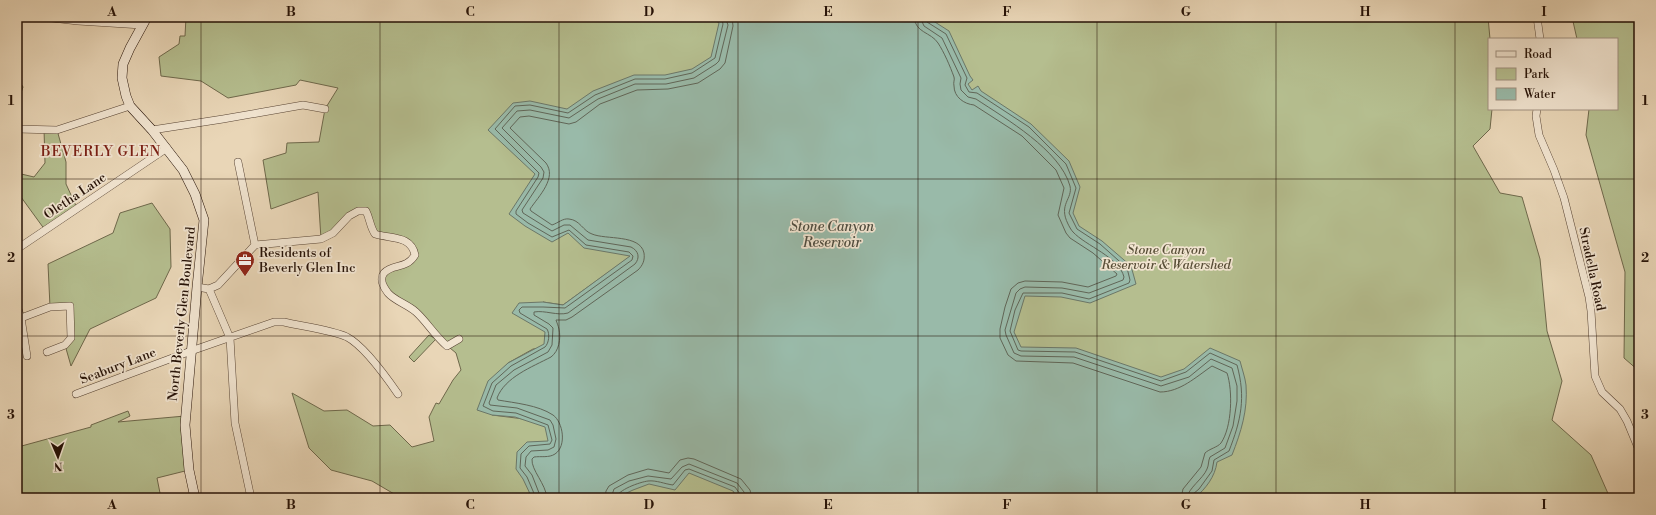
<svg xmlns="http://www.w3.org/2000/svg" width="1656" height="515" viewBox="0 0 1656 515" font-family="'Libre Bodoni',serif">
  <rect width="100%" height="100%" fill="#e9d6b7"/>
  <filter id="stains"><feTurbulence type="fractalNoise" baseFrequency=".005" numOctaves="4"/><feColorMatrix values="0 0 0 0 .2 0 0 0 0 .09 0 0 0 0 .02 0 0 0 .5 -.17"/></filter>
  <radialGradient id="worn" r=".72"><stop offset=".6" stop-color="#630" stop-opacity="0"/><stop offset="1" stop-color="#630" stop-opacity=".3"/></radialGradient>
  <path fill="#b5be8f" stroke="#6e684b" d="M186,17H780L631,256L563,305L543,302L603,341L533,349L508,363L504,367L492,415L548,422L554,498H401L372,481L331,470L309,448L292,393L324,411L347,410L373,426L390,425L412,447L434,441L429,417L436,403L439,404L453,380L461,370L456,353L438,338L430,327L388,293L382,276L411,261L413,247L375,234L370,218L358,211L321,239L318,192L271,209L263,160L286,153L287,143L319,142L325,109L338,88L300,80L296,85L228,98L201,81L161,76L159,57L179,44L180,36H185Z
    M792,17H1488L1490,39L1489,109H1492L1490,129L1473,146L1500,193L1522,197L1540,259L1547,331L1562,381L1552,420L1591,455L1610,498H810Z
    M1572,17H1639V371L1624,358L1625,272L1586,135L1589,109H1617V39H1577Z
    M18,57L20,82L23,87L17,105Z
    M44,129L57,130L66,162V184L77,208L45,230L21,197L17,199V173L34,177L45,163Z
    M152,203L170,229L171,267L156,298L90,329L71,366L65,345L71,338L70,306L50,307L48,264L113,233L120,213Z
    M429,335L436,339L414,362L409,357Z
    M128,411L130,416L118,422L185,416L189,470L157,478L161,498H17V413L21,416L18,447L91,427V425Z
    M702,450L731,462L734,493L738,498H616Z"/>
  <path fill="#99baa9" stroke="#6b7768" d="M711,17H927L949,31L970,76L973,80L968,84L972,90L978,86L981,91L1031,124L1069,161L1080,187L1073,213L1079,226L1102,241L1131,266L1136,284L1090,303L1061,297L1025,296L1014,332L1021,347L1076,348L1161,377L1184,369L1210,348L1240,361C1242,369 1245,377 1246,385C1248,410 1241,432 1232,455L1217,462C1215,477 1206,488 1195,498H738L733,491L689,473L675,490L649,484L633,490L616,498H589L582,496L532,498L523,479L516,469L517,452L527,442L548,441L545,427L515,417L492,415L477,410L488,381L508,363L544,344L545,332L512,313L519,303L543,302L563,305L630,256L584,248L568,233L552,242L525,226L509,214L535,174L488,130L513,103L530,101L567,109L593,91L634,75H665L692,69L711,57L719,23Z"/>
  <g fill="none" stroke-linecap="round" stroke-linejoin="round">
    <path stroke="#606658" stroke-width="1" d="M914,17C915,33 931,32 938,43C944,52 950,66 954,77C955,80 953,82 954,86C954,97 964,104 974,105L1022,136L1056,170L1064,188L1058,215L1066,233L1070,238L1093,253L1117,274L1116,276L1088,287L1062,282L1025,281L1018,283L1011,289L1005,307L1000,329V338L1008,355L1016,361L1073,363L1160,392C1180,392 1196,377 1212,366L1227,373C1233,391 1232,427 1221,443C1218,447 1209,449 1205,453L1201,467L1183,489L1181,498
      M920,17L924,26L942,38L961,78L960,84L961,90L968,97L976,99C1006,119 1060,150 1070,186C1073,199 1058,204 1068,224C1069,226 1071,230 1073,232C1086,246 1119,257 1124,277L1123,280L1089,293L1062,288L1025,287L1020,289L1016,293L1005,330L1006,335L1014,353L1021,356L1074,357L1161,386L1189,377L1211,359L1232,368L1237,386V401L1233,426L1225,448L1210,457C1208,461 1209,465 1207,469C1203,479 1188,488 1187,498
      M925,17L927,22L946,34L967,78L965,85L969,92L977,93L1029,127L1066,164L1076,188L1069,213L1077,229L1100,244L1127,268L1130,280L1129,283L1089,299L1062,293H1023L1015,310L1010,331L1018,350L1021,351L1075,352L1161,381L1186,372L1210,353L1237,365C1246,398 1241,420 1229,451L1214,460L1212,471L1199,489L1193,494L1192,498
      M536,498L527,477L520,468L521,454L529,446L550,444L552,440L548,425L516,413L493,411L483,406L492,383L511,366L545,347C549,343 550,334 547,329L520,313L519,310L522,307H543L565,308L632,260L633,256L629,252L586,245L569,230L552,237L528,223L516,214V211L538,177L539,173L495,129L515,106L530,105L568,113L595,95L635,79H665L692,73L715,58L723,24L722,20L717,17
      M541,498L532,475L525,466L526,457L531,451L548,450L554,447L556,439L553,425L550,420L517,408L490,405L489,403L496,385L514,370L548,352L552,345L553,328L549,324L534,315V312C545,310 557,316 568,313L635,264C640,258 639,251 631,247L588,240L570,225H564L552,231L523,213L522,210L543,178L544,172L541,167L502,128L517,111L530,110L569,118L598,99L635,84H666L694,78L716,64L719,61L728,25L725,17
      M547,498C546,484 531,470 532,459L534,457C541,456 549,458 555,454C567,446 563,422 553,415C538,405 515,403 498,400L497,398C505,377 532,367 551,357C559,351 561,339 559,329C558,325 557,323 556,320H566L572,317L638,270C643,265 645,260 644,253C640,234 606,240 592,234C583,231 580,220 569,219C563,218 558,223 552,225L531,211L530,209C539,196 557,178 546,163L510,128L520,117L529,116L569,124L576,122L600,104L637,90L668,89L698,83L720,69L725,63L733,26L732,17
      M605,498L606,491L609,486L628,475L648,469L669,473L680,460L688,458L694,459L741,479L750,490L752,498
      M611,498L614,489L629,481L648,476L671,479L682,467L689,464L737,483L744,492L746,498
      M616,498C617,490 640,482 648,481C656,480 665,484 673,485L685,470L689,469L735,487L740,494L741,498"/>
    <g stroke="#574333" stroke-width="8">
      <path id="street" d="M43,17L78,21L142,25
        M1537,17L1540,39
        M1537,109L1536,116L1539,135L1554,170L1564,198L1589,297L1591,311L1595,376L1602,392L1620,409L1627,421L1639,450
        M17,129L57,130L130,106
        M152,130L223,119L303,105L325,109
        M238,162L255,245
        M17,249L167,148
        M197,287L209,289L218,285L255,245L321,239L333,233L349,216L358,211H366C370,219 370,227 375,234C391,239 411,235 415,255C406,270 393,263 384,273C379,279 384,288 388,293C395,301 407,304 416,312C427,322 435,336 447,346L459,339
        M209,289L230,338L235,423L251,498
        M17,306L21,318L27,356
        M21,318L50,307L70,306L71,338L65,345L47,352
        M76,394L191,351L274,322H284C300,326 332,330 347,337C364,346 387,378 398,394"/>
    </g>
    <g stroke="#261207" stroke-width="10">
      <path id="secondary" d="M147,17L130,48L123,64L122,78L126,96L130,106L152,130L183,170L195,194L204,220L197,287L185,425L189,470L195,498"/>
    </g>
    <use href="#street" stroke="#f1e4d0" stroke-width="7"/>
    <use href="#secondary" stroke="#f1e4d0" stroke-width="9"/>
  </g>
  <path fill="none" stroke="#261207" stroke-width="1" stroke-opacity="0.55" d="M201,17V498M380,17V498M559,17V498M738,17V498M918,17V498M1097,17V498M1276,17V498M1455,17V498M17,179H1639M17,336H1639"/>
  <defs>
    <g id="office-pin" transform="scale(1)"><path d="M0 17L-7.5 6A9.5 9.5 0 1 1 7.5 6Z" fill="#8f2418" stroke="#f1e4d0"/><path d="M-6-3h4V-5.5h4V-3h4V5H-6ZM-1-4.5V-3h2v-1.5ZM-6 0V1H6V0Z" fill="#fff"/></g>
  </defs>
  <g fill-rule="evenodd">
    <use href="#office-pin" x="245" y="260"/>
  </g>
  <g text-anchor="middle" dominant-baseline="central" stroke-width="3.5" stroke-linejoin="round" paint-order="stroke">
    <g font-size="13" fill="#261207" stroke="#f1e4d0">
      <text transform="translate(75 196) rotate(-34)">Oletha Lane</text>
      <text transform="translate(1592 269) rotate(78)">Stradella Road</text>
      <text transform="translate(182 314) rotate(-84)">North Beverly Glen Boulevard</text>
      <text transform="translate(118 366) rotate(-21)">Seabury Lane</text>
    </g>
    <g font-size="13" font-style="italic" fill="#584e37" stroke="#f1e4d0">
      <text x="1166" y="250">Stone Canyon<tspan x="1166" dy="15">Reservoir &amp; Watershed</tspan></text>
    </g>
    <g font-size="13" fill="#261207" stroke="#f1e4d0" text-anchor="start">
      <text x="259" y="253">Residents of<tspan x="259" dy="15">Beverly Glen Inc</tspan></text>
    </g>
    <g font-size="14" letter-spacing="1" fill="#7a1f14" stroke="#f1e4d0">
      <text x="101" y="152">BEVERLY GLEN</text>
    </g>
    <g font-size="14" font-style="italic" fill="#4e4d40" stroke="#f1e4d0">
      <text x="832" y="227">Stone Canyon<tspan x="832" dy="16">Reservoir</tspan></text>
    </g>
  </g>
  <rect width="1656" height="515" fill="none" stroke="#e9d6b7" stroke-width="44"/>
  <rect x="1488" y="38" width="130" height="72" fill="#f1e4d0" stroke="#a09080"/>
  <rect x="1496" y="51" width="20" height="6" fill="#f1e4d0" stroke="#a09080"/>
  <text x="1524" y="58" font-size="12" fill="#261207">Road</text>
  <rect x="1496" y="68" width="20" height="12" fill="#b5be8f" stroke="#a09080"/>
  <text x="1524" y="78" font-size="12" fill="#261207">Park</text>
  <rect x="1496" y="88" width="20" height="12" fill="#99baa9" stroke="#a09080"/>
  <text x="1524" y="98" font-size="12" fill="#261207">Water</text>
  <g transform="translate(58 457) rotate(178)" stroke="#f1e4d0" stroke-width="3" paint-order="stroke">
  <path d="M0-3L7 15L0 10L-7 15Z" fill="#261207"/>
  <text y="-6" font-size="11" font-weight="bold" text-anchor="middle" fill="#261207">N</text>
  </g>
  <rect x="22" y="22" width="1612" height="471" fill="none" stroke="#261207" stroke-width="1.5"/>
  <g font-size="13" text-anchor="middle" font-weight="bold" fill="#261207">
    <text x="112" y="16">A</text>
    <text x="291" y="16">B</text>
    <text x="470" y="16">C</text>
    <text x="649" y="16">D</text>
    <text x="828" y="16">E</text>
    <text x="1007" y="16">F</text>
    <text x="1186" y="16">G</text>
    <text x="1365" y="16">H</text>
    <text x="1544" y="16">I</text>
    <text x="11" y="105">1</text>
    <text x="1645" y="105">1</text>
    <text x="11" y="262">2</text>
    <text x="1645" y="262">2</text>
    <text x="11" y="419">3</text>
    <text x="1645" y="419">3</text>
    <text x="112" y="509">A</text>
    <text x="291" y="509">B</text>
    <text x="470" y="509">C</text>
    <text x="649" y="509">D</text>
    <text x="828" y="509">E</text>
    <text x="1007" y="509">F</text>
    <text x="1186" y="509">G</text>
    <text x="1365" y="509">H</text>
    <text x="1544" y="509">I</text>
  </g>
  <rect width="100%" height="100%" filter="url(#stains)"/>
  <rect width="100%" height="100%" fill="url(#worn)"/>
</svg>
